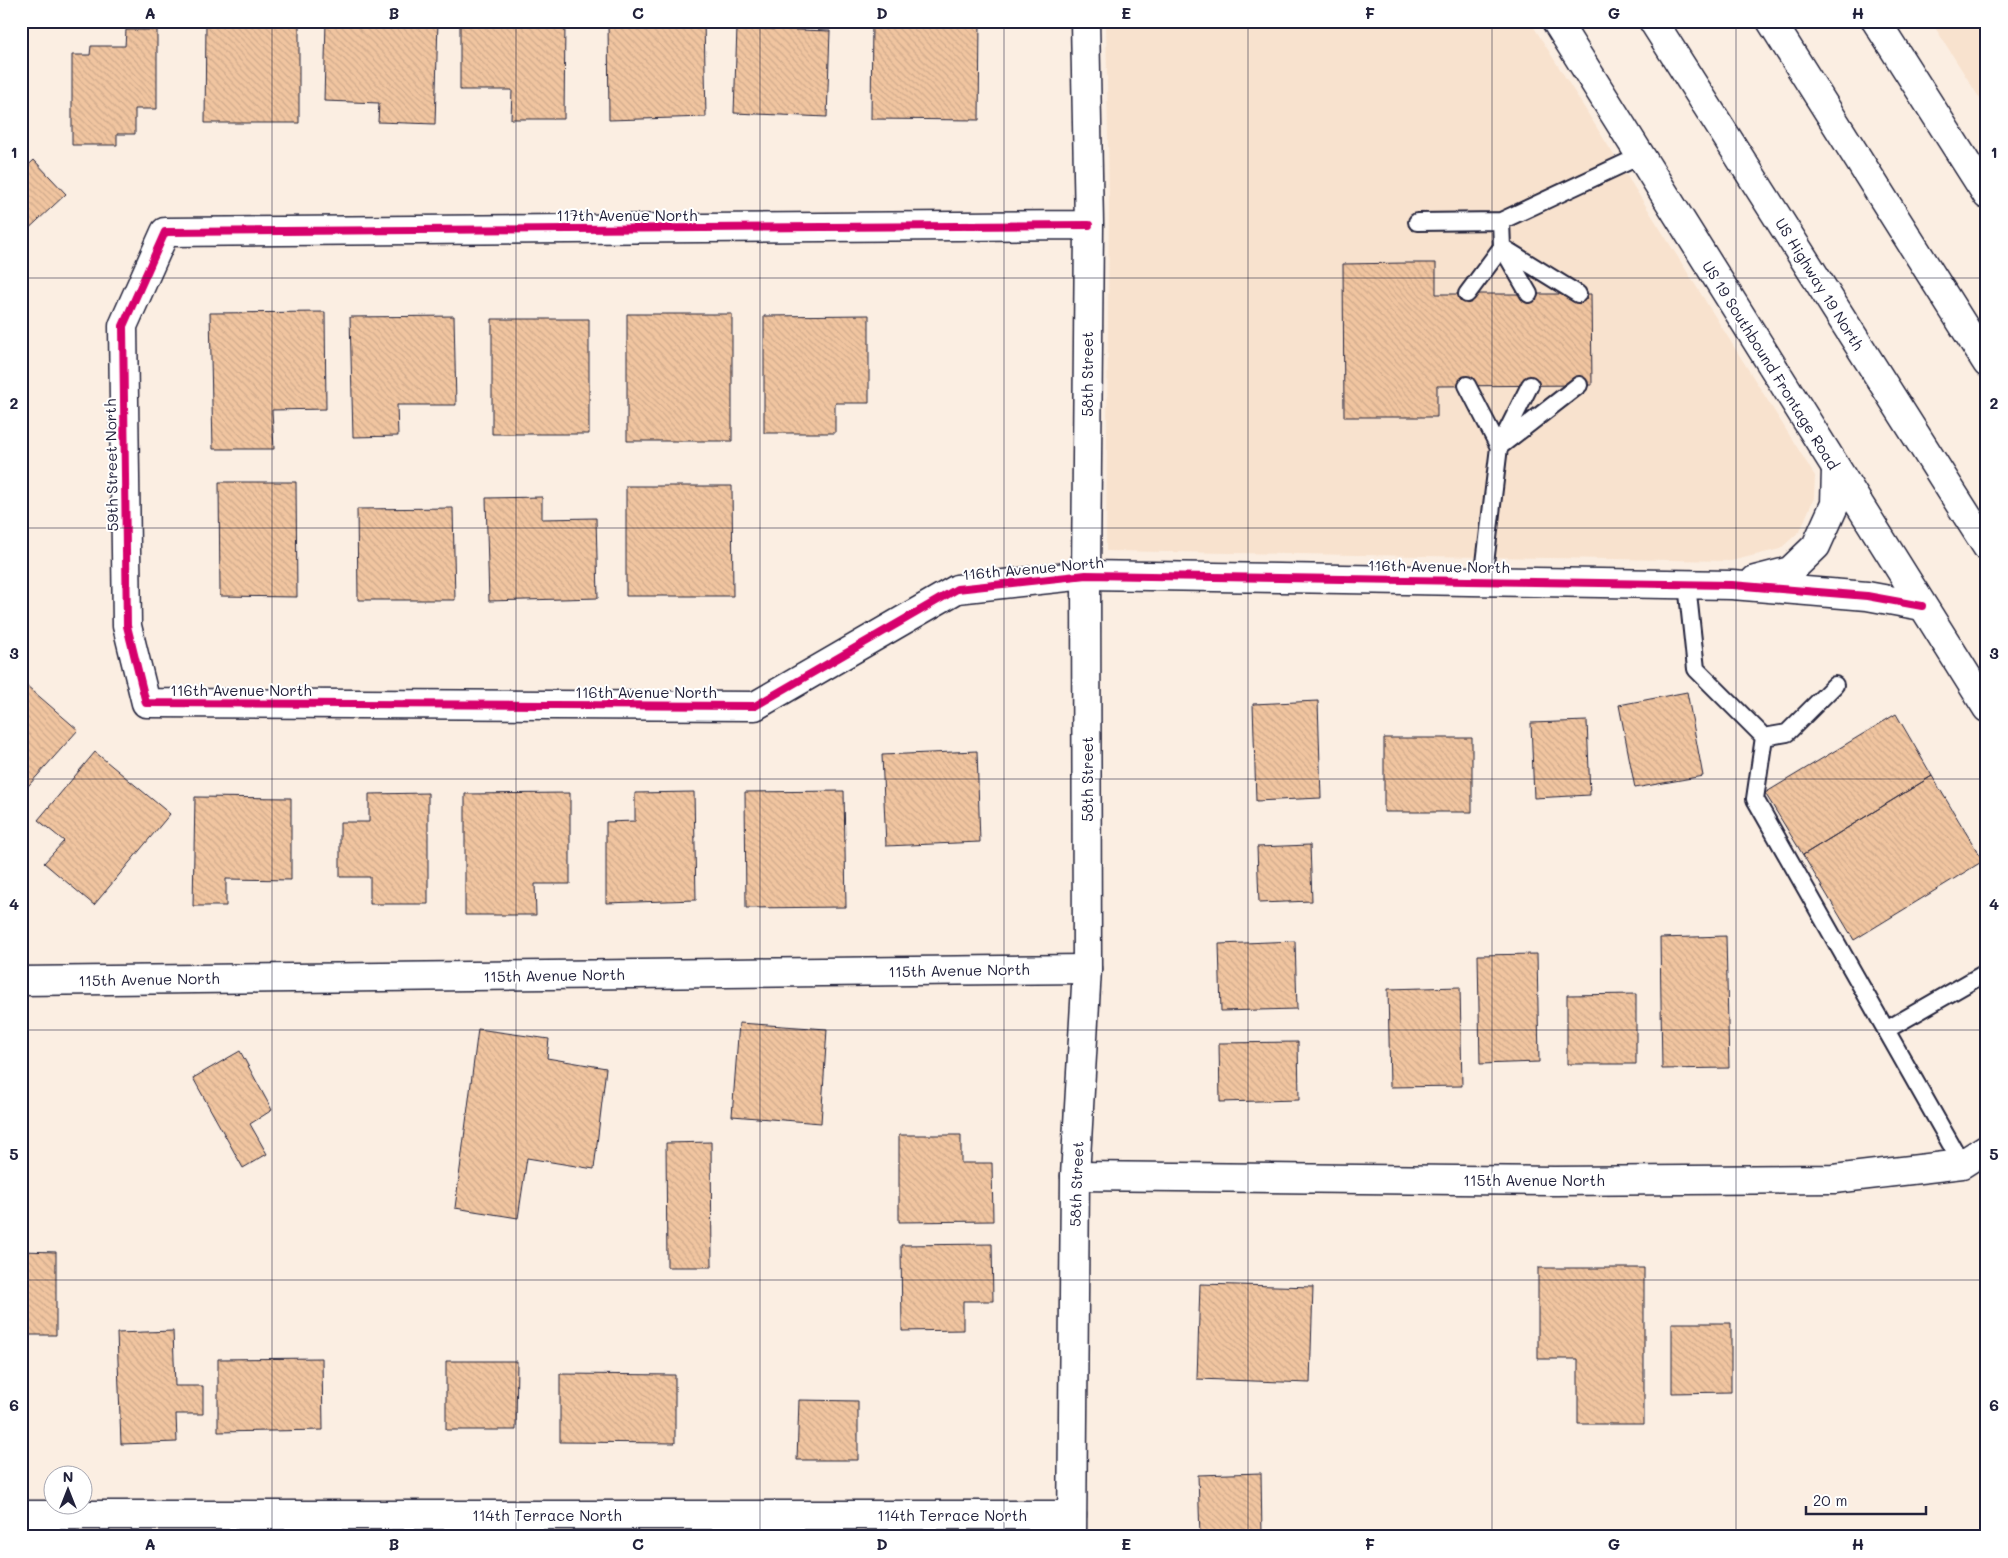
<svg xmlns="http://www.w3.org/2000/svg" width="2008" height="1558" viewBox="0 0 2008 1558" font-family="Mali,sans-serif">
  <defs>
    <pattern id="building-back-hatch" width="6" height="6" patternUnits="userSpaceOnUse" patternTransform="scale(1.25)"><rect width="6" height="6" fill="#f1c5a0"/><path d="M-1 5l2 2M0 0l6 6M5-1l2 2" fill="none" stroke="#cea98b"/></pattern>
  </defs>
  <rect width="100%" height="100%" fill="#fbeee2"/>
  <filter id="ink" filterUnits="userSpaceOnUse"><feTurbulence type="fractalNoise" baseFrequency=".02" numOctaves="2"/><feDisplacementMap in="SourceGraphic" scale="10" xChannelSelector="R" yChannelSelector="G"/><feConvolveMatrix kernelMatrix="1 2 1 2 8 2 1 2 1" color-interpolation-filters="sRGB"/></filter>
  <g filter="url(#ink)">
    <path fill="#f8e2ce" d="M21,21H335L21,26Z
      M1106,21H1530L1815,476L1814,498L1800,531L1780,549L1731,561L1106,551L1109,202Z
      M1931,21H1987V110Z"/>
    <path fill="url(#building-back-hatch)" stroke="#22223b" d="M206,21H299V123H205Z
      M326,21H438L435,124L378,122L379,103L324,101Z
      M460,21H565L564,119H511L512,90H460Z
      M608,21H704L706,117L609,120Z
      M872,21H980L979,120L871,119Z
      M737,28L830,31L827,117L734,113Z
      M126,30H157V109H135V134H117V145H72V55H90L91,46H125Z
      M34,160L66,194L23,234L21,232V172Z
      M1406,263H1436V294H1591L1592,385L1437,386V417H1344L1343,264Z
      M325,312L326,409L272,410L274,449H213L210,313Z
      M627,314H732V441H627Z
      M869,315V403H835V433H764V316Z
      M454,316L456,405H397L398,436L353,437L350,317Z
      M492,319H589V434H492Z
      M219,482H296L297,597L220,596Z
      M626,486H732L733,596H626Z
      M542,497V519L596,518L598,598L489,601L486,498Z
      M453,508L455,600H358L357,509Z
      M26,685L78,730L21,794V690Z
      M1687,692L1703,776L1635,788L1619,705Z
      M1318,701L1321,798L1256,801L1253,704Z
      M1896,714L1932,776L1803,855L1765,793Z
      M1587,721L1590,795L1534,798L1531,723Z
      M1384,738H1472V812H1384Z
      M977,751L980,842L886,846L882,755Z
      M95,752L170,814L94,905L44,863L64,841L38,820Z
      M1932,776L1983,861L1854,940L1803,855Z
      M844,791L846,907L746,908L745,792Z
      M694,792L696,900L606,903V822L635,821V793Z
      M428,793V904H370V877H340V822H369V794Z
      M570,793V884H535L536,915H465V794Z
      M195,797L291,798V880L226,879V906H193Z
      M1310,845L1312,901L1259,903L1257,847Z
      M1726,936L1729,1068L1662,1069L1660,938Z
      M1295,941L1297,1009L1221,1011L1219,944Z
      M1537,954L1539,1062L1480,1064L1478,955Z
      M1460,987L1462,1086L1390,1087L1388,989Z
      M1636,994V1064H1567V995Z
      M739,1023L827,1029L821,1123L732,1116Z
      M478,1029L549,1039L547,1058L606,1068L594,1169L527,1158L518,1218L455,1208Z
      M1298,1042L1299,1100L1220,1102L1219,1043Z
      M240,1051L272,1110L250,1124L267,1154L243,1168L193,1078Z
      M899,1135H961V1163H992L993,1221L899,1222Z
      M711,1142L712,1267H667L666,1143Z
      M992,1244L993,1301H963V1330L902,1331L901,1245Z
      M21,1251L56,1252V1335H21Z
      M1538,1268H1644V1424H1578V1359H1538Z
      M1200,1284L1313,1287L1310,1383L1197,1379Z
      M1672,1323H1731V1392L1672,1393Z
      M173,1331L175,1386H203V1414H176L177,1442L121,1444L117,1333Z
      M322,1358L323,1430L218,1432V1359Z
      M446,1361H517L516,1430H446Z
      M560,1374L675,1375V1443L560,1442Z
      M799,1400L858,1401V1460H797Z
      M1261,1473L1262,1537H1200L1198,1475Z"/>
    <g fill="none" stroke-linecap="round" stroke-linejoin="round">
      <g stroke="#22223b" stroke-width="20">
        <path id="lane" d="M1417,222L1501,221
          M1467,294L1502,247L1529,294
          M1578,294L1502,247L1501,221L1640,156
          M1467,385L1499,447L1483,580
          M1501,443L1530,385
          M1499,447L1579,385
          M1687,584L1696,669L1764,737L1787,733L1835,685
          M1764,737L1755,799L1962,1164
          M1886,1030L1987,972"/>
      </g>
      <g stroke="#22223b" stroke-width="31">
        <path id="street" d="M1085,21L1089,225L1086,575L957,589L755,706L146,703L127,626L123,326L165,232L1089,225
          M21,981L1087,969
          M1075,1176L1554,1181L1834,1179L1962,1164L1987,1148
          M21,1515H1072"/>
      </g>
      <g stroke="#22223b" stroke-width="31">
        <path id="secondary" d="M1755,580L1790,571L1816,546L1835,504L1836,469
          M1072,1537L1075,1176L1087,969L1086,575L1732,585L1867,596L1922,606"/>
      </g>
      <g stroke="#22223b" stroke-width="31">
        <path id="primary" d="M1556,21L1987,708
          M1876,21L1987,195"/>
      </g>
      <g stroke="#22223b" stroke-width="31">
        <path id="highway" d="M1653,21L1987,547
          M1771,21L1987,363"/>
      </g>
      <use href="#lane" stroke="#fff" stroke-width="16"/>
      <use href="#street" stroke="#fff" stroke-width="28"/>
      <use href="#secondary" stroke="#fff" stroke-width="28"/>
      <use href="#primary" stroke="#fff" stroke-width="28"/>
      <use href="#highway" stroke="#fff" stroke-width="28"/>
      <g stroke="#fff" stroke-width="11">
        <path id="cycleway" d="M1089,225L165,232L123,326L127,626L146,703L755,706L957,589L1086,575L1732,585L1867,596L1922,606"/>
      </g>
      <use href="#cycleway" stroke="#d6006c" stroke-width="8"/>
    </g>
  </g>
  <path fill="none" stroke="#22223b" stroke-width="1" stroke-opacity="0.55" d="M272,21V1537M516,21V1537M760,21V1537M1004,21V1537M1248,21V1537M1492,21V1537M1736,21V1537M21,278H1987M21,528H1987M21,779H1987M21,1030H1987M21,1280H1987"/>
  <g text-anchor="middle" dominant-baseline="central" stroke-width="4" stroke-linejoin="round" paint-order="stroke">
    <g font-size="15" fill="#22223b" stroke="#fff">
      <text x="627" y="215">117th Avenue North</text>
      <text transform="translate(1820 284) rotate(58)">US Highway 19 North</text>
      <text transform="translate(1771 365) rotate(58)">US 19 Southbound Frontage Road</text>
      <text transform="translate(1087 374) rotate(-90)">58th Street</text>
      <text transform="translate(111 465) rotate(-91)">59th Street North</text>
      <text transform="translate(1439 566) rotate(1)">116th Avenue North</text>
      <text transform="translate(1033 568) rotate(-5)">116th Avenue North</text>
      <text x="241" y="690">116th Avenue North</text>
      <text x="646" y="692">116th Avenue North</text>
      <text transform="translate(1087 779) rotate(-90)">58th Street</text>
      <text transform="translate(959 970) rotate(-1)">115th Avenue North</text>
      <text transform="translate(554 975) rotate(-1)">115th Avenue North</text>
      <text transform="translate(149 979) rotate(-1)">115th Avenue North</text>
      <text x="1534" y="1180">115th Avenue North</text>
      <text transform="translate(1076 1184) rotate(-88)">58th Street</text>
      <text x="547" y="1515">114th Terrace North</text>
      <text x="952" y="1515">114th Terrace North</text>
    </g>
  </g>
  <rect width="2008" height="1558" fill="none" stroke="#fff" stroke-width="55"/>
  <g transform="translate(68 1490)"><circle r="24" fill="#ffffff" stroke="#a7a7b1"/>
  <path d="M0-4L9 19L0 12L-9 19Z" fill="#22223b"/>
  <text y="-8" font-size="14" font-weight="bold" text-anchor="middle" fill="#22223b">N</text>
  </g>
  <path d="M1806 1506v8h120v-8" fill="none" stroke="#22223b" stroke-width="2.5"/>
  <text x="1813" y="1506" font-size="15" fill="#22223b" stroke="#ffffff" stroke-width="4" paint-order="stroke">20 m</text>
  <rect x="28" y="28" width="1952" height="1502" fill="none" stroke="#22223b" stroke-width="2"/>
  <g font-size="16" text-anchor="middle" font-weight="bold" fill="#22223b">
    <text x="150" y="19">A</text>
    <text x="394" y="19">B</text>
    <text x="638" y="19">C</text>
    <text x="882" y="19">D</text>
    <text x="1126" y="19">E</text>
    <text x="1370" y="19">F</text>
    <text x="1614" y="19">G</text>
    <text x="1858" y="19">H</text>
    <text x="14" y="158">1</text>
    <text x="1994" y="158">1</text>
    <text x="14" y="409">2</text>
    <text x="1994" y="409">2</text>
    <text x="14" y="659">3</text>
    <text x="1994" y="659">3</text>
    <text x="14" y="910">4</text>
    <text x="1994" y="910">4</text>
    <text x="14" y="1160">5</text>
    <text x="1994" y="1160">5</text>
    <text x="14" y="1411">6</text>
    <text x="1994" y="1411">6</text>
    <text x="150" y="1550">A</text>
    <text x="394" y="1550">B</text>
    <text x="638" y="1550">C</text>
    <text x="882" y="1550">D</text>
    <text x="1126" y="1550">E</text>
    <text x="1370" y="1550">F</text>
    <text x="1614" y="1550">G</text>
    <text x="1858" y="1550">H</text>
  </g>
</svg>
